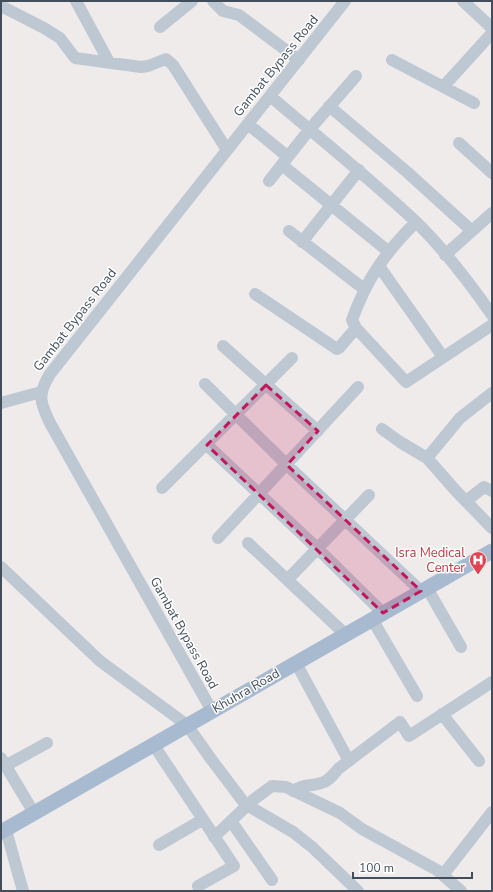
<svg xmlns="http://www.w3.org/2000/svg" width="493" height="892" viewBox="0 0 493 892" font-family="'Nunito Sans',sans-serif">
  <rect width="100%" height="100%" fill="#efebeb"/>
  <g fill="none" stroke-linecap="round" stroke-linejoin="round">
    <path stroke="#bdc8d3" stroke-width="12" d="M76,1L109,62
      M213,1L223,11L239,15L299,60
      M463,1L492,28
      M1,6L44,28L60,38L75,58L141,67L148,66L166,59L173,65L227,150
      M160,27L192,1
      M392,60L474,103
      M444,86L492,33
      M270,96C318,137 368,177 415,221C443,248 469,282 492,315
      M329,106L407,172L472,231
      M248,124L288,157
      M459,143L492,173
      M282,165L389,252
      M269,181L309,130L356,76
      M289,231L364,289
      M302,242L359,170
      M445,255L492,213
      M379,266L443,357
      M255,294L337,349L339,348L356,328L352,320C367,278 385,253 416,222
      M356,328L406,382L492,325
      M223,346L318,431
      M205,384L287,465L421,591
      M1,403L41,392
      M382,429L400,442L427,458L456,491L492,528
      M207,445L318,549L383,613
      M427,458L460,418L492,393
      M162,488L292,358
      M466,501L484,487L492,491
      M218,538L358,387
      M248,543L345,634
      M1,567L100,661L187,725L211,759L245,804L293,832L312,847L358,891
      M288,579L369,495
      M427,588L461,647
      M372,619L417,696
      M296,663L349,761
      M212,711L50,423C40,402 37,395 50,374L345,1
      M442,714L479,761
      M153,744L234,866L198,886
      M1,758L34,813
      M5,766L47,743
      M293,791C305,783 309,787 321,783C329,781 333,775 338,769L400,722L409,736L492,682
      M231,821L272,880
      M6,830L23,891
      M214,837L253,800L272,786L286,787L340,813L362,829L437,870L461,891
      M159,845L202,820
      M443,875L492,812"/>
    <path stroke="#a7bacf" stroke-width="15" d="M1,832L492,551"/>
  </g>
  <path fill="#c2185b" fill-opacity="0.2" stroke="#c2185b" stroke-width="3" stroke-dasharray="8 5" stroke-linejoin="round" d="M266,385L318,431L287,465L421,591L383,613L207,445Z"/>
  <defs>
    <g id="hospital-pin" transform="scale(0.9)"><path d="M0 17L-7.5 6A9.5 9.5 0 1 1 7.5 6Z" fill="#e0444e" stroke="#fff"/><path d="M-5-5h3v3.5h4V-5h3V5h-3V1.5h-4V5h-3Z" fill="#fff"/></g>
  </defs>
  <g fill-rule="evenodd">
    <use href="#hospital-pin" x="478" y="560"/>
  </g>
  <g text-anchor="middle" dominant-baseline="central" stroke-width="3" stroke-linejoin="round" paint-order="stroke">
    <g font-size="13" fill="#424e5b" stroke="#fff">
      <text transform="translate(276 66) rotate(-51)">Gambat Bypass Road</text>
      <text transform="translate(75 320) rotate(-52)">Gambat Bypass Road</text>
      <text transform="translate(184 633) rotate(61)">Gambat Bypass Road</text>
      <text transform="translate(246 691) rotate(-30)">Khuhra Road</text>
    </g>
    <g font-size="13" fill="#be3a42" stroke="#fff" text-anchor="end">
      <text x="465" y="553">Isra Medical<tspan x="465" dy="15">Center</tspan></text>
    </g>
  </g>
  <rect width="493" height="892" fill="none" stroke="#424e5b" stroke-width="4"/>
  <path d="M353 872v6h119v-6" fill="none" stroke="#424e5b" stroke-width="2"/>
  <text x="359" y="872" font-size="12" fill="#424e5b" stroke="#ffffff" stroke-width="3" paint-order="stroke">100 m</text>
</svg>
